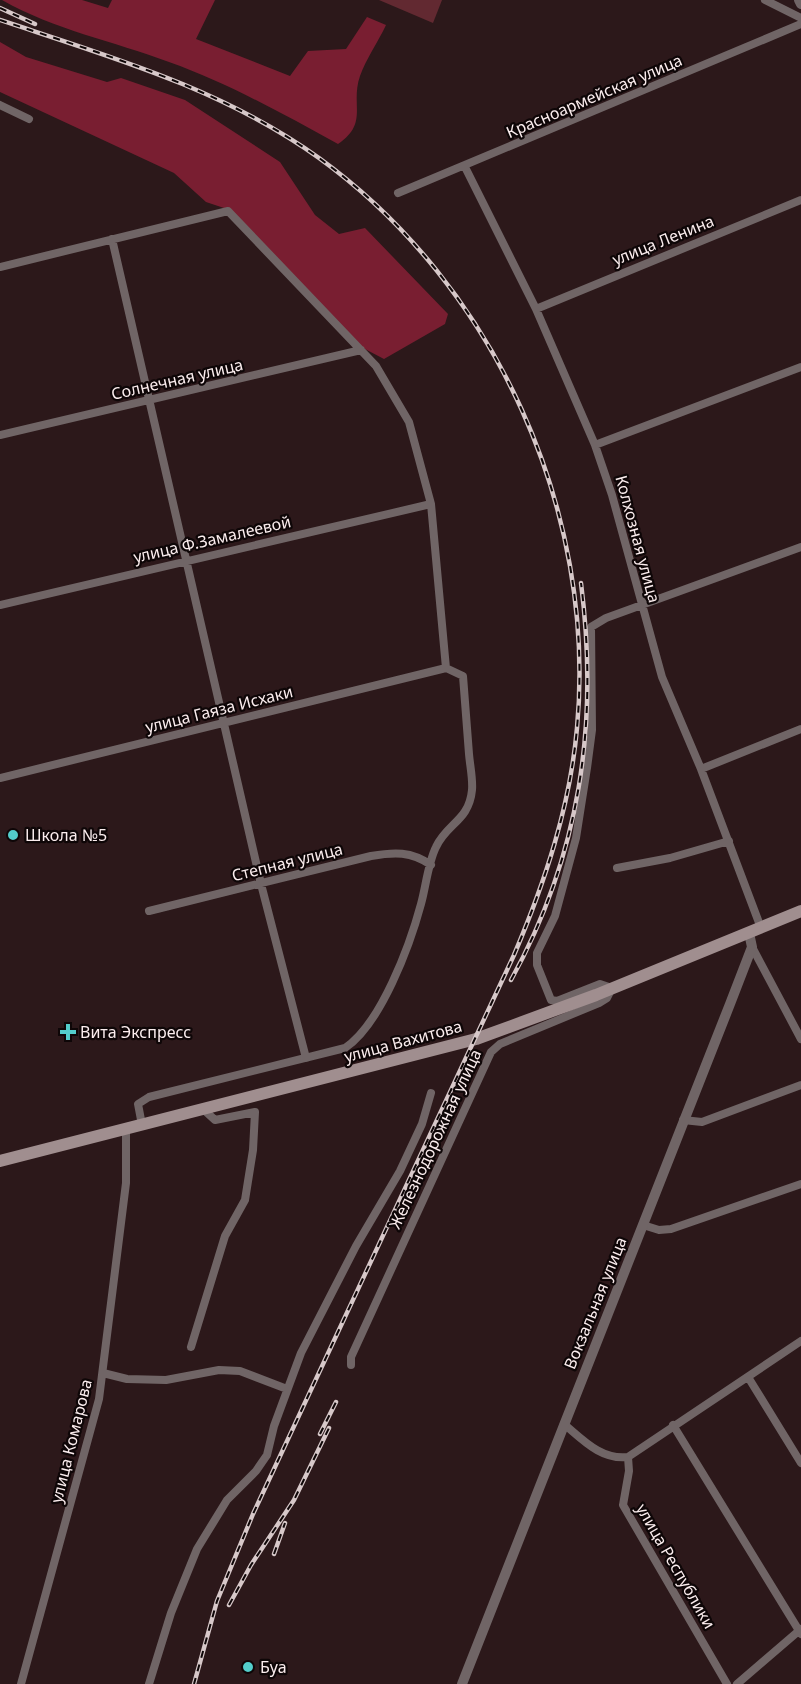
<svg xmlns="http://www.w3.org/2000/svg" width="801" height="1684" viewBox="0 0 801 1684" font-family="'Noto Sans',sans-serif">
  <rect width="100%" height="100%" fill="#2c181a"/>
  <path fill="#622931" d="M379,0H442L433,23Z"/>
  <path fill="#791e31" d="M2,0H82L108,8L112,0H215L196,39L290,76L308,51L346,49L367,17L386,25C378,42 366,59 360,76C350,105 369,123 338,144C283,114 228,83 169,62C113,41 55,30 2,0Z
    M0,42L26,57L107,82L121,78L185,100L280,162L315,215L339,234L365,228L448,314L445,324L384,359L363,348L230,210L206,202L174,173L0,92Z"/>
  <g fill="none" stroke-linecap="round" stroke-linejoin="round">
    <path stroke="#706566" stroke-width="8" d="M765,0L801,18
      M0,105L29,119
      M465,167L536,309L595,445L612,495L662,677L701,769L761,928
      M398,193L801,24
      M112,239L261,884L306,1058
      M0,267L228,211L376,366L409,422L431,504L446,668L463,676C465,702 467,728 469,754C470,766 473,779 472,790C469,821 447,823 436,847C428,863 426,886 421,904C410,945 381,1024 345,1048L149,1097L138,1104L142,1125
      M536,309L801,200
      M0,435L361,350
      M595,445L801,367
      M0,605L431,504
      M701,769L801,729
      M0,778L446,668
      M617,868L670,858L729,841
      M149,911L371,856C394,852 411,851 431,865
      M752,947L801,1039
      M683,1120L702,1122L801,1085
      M643,1225L659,1230L671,1229L801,1184
      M191,1347L225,1236L245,1200L253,1150L255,1112L215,1120L203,1109
      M351,1365V1357L491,1052L500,1044L599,1003L607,998L612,988L600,984L557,1001L551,1000L537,965V953L555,916L576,838L587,768L592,730L591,627L606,618L801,547
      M103,1373L127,1379L166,1380L219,1370L240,1371L287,1389
      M748,1377L801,1463
      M564,1424C583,1440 601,1460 628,1457
      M673,1425L801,1634
      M628,1457L629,1471L623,1505L727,1684
      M628,1457L801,1341
      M21,1684L99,1399L126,1183V1129
      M149,1684L171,1613L197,1549L227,1500L256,1471L267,1455L274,1426L301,1353L356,1246L400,1171L422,1124L431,1093
      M737,1684L801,1629"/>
    <path stroke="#706566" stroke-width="10" d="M799,0L801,4
      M462,1684L730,1004L752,947L749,933"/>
    <path stroke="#a08e8f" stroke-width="12" d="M0,1161L476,1039L596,995L801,911"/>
    <g stroke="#d7c8c9" stroke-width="4.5">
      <path id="rail" d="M0,8L35,24
        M0,20C111,57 223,89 319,158C495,285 597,511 577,728C570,807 545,882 514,955L253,1514L217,1601L194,1684
        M511,980C580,855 599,724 581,583
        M320,1434L336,1402
        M274,1554L285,1523
        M229,1605L251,1565L294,1500L329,1428"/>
    </g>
    <use href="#rail" stroke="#0e0607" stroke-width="2" stroke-dasharray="7" stroke-linecap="butt"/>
  </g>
  <g fill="#53cdcb" stroke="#0e0607" stroke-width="2">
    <circle cx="13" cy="835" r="6"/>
    <path d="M65 1023h6v6h6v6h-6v6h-6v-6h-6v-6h6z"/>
    <circle cx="248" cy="1667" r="6"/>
  </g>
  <g text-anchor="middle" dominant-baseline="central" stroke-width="4.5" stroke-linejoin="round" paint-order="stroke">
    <g font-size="16" fill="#fbedee" stroke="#0e0607">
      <text transform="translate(594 96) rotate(-23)">Красноармейская улица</text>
      <text transform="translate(663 240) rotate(-22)">улица Ленина</text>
      <text transform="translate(177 379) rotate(-13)">Солнечная улица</text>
      <text transform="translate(212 539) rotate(-13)">улица Ф.Замалеевой</text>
      <text transform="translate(638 539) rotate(75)">Колхозная улица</text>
      <text transform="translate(219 709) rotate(-14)">улица Гаяза Исхаки</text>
      <text transform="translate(287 862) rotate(-14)">Степная улица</text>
      <text transform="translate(403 1041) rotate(-15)">улица Вахитова</text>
      <text transform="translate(435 1139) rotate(-65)">Железнодорожная улица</text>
      <text transform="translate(595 1303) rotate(-68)">Вокзальная улица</text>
      <text transform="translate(71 1441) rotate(-76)">улица Комарова</text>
      <text transform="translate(676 1566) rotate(60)">улица Республики</text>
    </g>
    <g font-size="16" fill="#fbedee" stroke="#0e0607" text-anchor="start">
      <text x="25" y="835">Школа №5</text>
      <text x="80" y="1032">Вита Экспресс</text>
      <text x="260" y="1667">Буа</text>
    </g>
  </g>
</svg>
